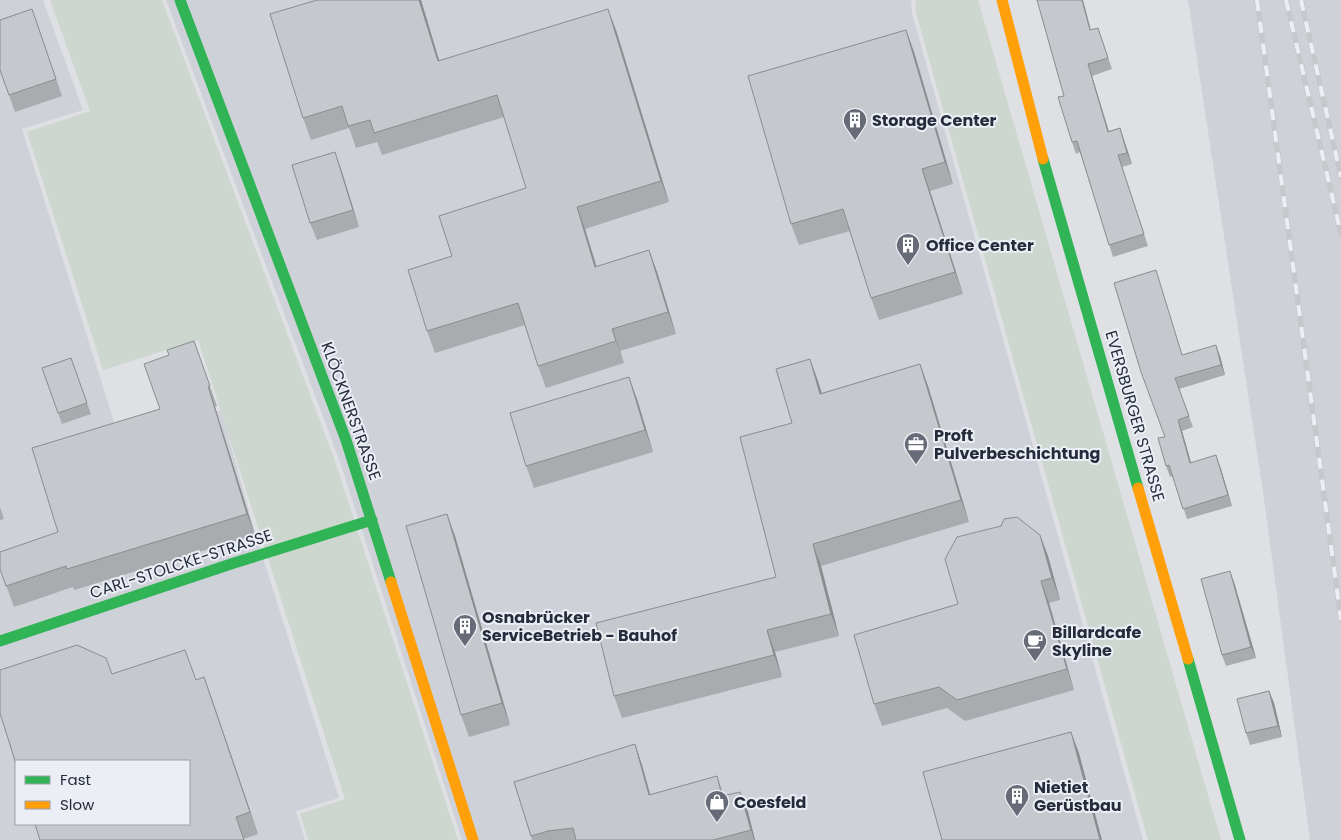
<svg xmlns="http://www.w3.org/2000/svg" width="1341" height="840" viewBox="0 0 1341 840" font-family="Poppins,sans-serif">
  <rect width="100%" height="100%" fill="#dee0e4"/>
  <path fill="#ced1d8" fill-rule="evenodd" d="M0,0H43L83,110L22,129L120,441L221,410L256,536L339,798L296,811L305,840H0ZM16,761H189V824H16Z
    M166,0H911L912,13L1143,840H462L339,459Z
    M1188,0H1341V840H1310L1263,492Z"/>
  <path fill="#ced7cf" d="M50,0H162L335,461L458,840H308L300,814L345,799L198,340L103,370L27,132L90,111Z
    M915,0H978L1221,840H1148L916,13Z"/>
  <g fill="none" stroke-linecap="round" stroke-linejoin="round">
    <path stroke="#30b455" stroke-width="11" d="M180,0L346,440L391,582
      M1043,159L1138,488
      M0,641L234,563L372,520
      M1188,659L1240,840"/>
    <path stroke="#ff9f0a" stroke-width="11" d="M1002,0L1043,159
      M1138,488L1188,659
      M391,582L473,840"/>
    <g stroke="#c7c8cb" stroke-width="5.5">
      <path id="rail" d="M1257,0L1341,620
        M1286,0L1341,234
        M1301,0L1341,177"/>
    </g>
    <use href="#rail" stroke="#ebeef4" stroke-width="4" stroke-dasharray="11" stroke-linecap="butt"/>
  </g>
  <path fill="#a9acaf" d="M421,0L439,61L616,30L669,202L585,229L597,267L649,250L657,272L676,334L620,351L624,363L546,388L538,366L525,325L435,353L427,331L452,256L526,188L504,117L382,155L377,142L356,148L349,128L311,140L303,118Z
    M38,26L62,96L15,112L0,70Z
    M1098,28L1112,69L1092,76L1109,131L1120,128L1132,164L1122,167L1148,246L1113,257L1080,152L1076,154L1072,142L1064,96L1091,30Z
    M906,30L914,52L953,184L930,191L963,294L879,320L871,298L850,231L799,245L791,224Z
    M341,169L359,227L317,240L310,223Z
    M1159,281L1182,355L1220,356L1225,375L1179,389L1193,427L1182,431L1191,463L1220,466L1232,506L1187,519L1173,476L1170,477L1166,466Z
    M194,341L217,406L215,407L255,535L74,590L73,587L14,607L0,569L58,532L160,409L169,355Z
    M71,358L91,414L62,424L42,368Z
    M810,359L822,393L920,364L928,386L969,522L821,566L839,636L775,652L782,677L622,718L614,696L776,577L792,423Z
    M637,399L653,452L534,488L526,466Z
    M0,507L4,519L0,520Z
    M447,514L455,536L510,725L469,737L461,715Z
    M1001,526L1040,535L1048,556L1060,600L1049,603L1074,690L965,721L947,708L882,726L874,704L958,604Z
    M1234,582L1256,658L1226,666L1222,655Z
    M112,674L196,680L204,677L258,834L244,839Z
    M1269,691L1274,703L1282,737L1250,745L1246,733Z
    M635,744L642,765L650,795L724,796L740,792L748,812L755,840H532L514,782Z"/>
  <path fill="#8a8c8f" d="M419,0H421L446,83L438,61Z
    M1082,0H1083L1094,42L1090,30Z
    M608,9L616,30L669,202L661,181Z
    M906,30L914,52L953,184L945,162Z
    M1088,64L1092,76L1112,143L1108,132Z
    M1120,128L1132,164L1127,153Z
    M335,152L341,169L359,227L353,210Z
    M922,169L930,191L963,294L955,272Z
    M577,207L585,229L603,289L595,267Z
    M649,250L657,272L676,334L668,312Z
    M612,329L620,351L624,363L616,341Z
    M1216,345L1220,356L1225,375L1221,365Z
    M810,359L818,381L828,416L820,394Z
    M920,364L928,386L969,522L961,500Z
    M629,377L637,399L653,452L645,430Z
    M208,386L215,407L255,535L247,514Z
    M1178,420L1182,431L1194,473L1190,463Z
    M1216,455L1220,466L1232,506L1228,495Z
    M447,514L455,536L510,725L502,703Z
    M1040,535L1048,556L1060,600L1052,578Z
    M813,544L821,566L839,636L831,614Z
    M1230,571L1234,582L1256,658L1251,647Z
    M1041,581L1049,603L1074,690L1067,669Z
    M767,630L775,652L782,677L774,655Z
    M204,677L212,699L258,834L250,812Z
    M1269,691L1274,703L1282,737L1278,726Z
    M1071,732L1079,753L1102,840H1100Z
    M635,744L642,765L656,815L649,795Z
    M717,776L724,797L722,796Z
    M740,792L748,812L755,840H754L751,830Z"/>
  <path fill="#c5c8cc" stroke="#8a8c8f" d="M317,0H419L438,61L608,9L661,181L577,207L595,267L649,250L668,312L612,329L616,341L538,366L518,303L427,331L408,270L452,256L439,216L526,188L497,95L374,133L370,120L348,126L342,106L303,118L270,14Z
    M1037,0H1082L1090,30L1098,28L1108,58L1088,64L1108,132L1120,128L1127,153L1118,155L1144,234L1109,245L1077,141L1072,142L1058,97L1064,96Z
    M32,9L56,79L9,95L0,70V20Z
    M906,30L945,162L922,169L955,272L871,298L843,209L791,224L748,76Z
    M335,152L353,210L310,223L292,165Z
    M1156,270L1182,355L1216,345L1221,365L1175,378L1189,416L1178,420L1190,463L1216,455L1228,495L1183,509L1169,465L1166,466L1158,438L1165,437L1141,372L1114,283Z
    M194,341L210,386H208L247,514L67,569L66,566L6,586L0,569V552L58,532L32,448L160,409L144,364L169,355L167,350Z
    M71,358L87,403L58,413L42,368Z
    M810,359L820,394L920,364L961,500L813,544L831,614L767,630L774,655L614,696L596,623L776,577L740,437L792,423L776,369Z
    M629,377L645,430L526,466L510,413Z
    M447,514L502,703L461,715L406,526Z
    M1017,517L1040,535L1052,578L1041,581L1067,669L957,700L939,687L874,704L854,635L958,604L945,559L957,537L1001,526L1004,519Z
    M1230,571L1251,647L1222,655L1201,579Z
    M77,645L106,658L112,674L185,650L196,680L204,677L250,812L236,817L244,840H40L35,824H189V761H16V764L0,713V670Z
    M1269,691L1278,726L1246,733L1237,699Z
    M1071,732L1100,840H942L923,772Z
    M635,744L649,795L717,776L722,796L740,792L751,830L713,840H576L573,828L548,831L531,836L514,782Z"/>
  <defs>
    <g id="building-pin" transform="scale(1.25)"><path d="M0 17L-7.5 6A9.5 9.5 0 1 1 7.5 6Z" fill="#666b77" stroke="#ebeef4"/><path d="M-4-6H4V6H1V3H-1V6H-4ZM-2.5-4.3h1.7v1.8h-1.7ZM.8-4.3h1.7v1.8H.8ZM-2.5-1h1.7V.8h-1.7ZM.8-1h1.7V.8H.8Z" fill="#fff"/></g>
    <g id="office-pin" transform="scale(1.25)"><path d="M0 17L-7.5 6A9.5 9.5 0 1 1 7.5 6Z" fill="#666b77" stroke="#ebeef4"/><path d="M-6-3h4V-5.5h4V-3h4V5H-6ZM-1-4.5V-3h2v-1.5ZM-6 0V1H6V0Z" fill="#fff"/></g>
    <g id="cafe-pin" transform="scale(1.25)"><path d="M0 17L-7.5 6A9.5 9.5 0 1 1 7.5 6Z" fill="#666b77" stroke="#ebeef4"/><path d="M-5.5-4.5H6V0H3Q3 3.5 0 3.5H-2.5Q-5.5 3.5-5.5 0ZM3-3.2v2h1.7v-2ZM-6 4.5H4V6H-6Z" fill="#fff"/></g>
    <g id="shop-pin" transform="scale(1.25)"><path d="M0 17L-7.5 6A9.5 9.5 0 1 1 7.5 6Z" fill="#666b77" stroke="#ebeef4"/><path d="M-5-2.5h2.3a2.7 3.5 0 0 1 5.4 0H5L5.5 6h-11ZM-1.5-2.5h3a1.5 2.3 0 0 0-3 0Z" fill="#fff"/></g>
  </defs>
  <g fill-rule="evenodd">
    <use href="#building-pin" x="855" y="120"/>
    <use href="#building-pin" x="908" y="245"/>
    <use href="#office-pin" x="916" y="444"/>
    <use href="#building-pin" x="465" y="626"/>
    <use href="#cafe-pin" x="1035" y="641"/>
    <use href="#building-pin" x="1017" y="796"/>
    <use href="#shop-pin" x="717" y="802"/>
  </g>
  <g text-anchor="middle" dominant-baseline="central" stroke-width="4" stroke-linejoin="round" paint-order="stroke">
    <g font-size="16" font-weight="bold" fill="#262c3c" stroke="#ebeef4" text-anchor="start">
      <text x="872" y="120">Storage Center</text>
      <text x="926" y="245">Office Center</text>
      <text x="934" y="435">Proft<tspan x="934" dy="18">Pulverbeschichtung</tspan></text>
      <text x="482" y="617">Osnabrücker<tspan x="482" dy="18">ServiceBetrieb - Bauhof</tspan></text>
      <text x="1052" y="632">Billardcafe<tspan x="1052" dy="18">Skyline</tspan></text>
      <text x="1034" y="787">Nietiet<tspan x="1034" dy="18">Gerüstbau</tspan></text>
      <text x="734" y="802">Coesfeld</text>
    </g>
    <g font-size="16" fill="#262c3c" stroke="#ebeef4">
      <text transform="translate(351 411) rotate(70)">KLÖCKNERSTRASSE</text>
      <text transform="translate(1135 416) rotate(74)">EVERSBURGER STRASSE</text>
      <text transform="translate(181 564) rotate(-18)">CARL-STOLCKE-STRASSE</text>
    </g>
  </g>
  <rect x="15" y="760" width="175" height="65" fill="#ebeef4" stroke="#9ca0aa"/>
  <rect x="25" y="776" width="25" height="8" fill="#30b455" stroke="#9ca0aa"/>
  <text x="60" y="785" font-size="15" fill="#262c3c">Fast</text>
  <rect x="25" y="801" width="25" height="8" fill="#ff9f0a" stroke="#9ca0aa"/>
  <text x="60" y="810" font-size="15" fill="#262c3c">Slow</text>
</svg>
